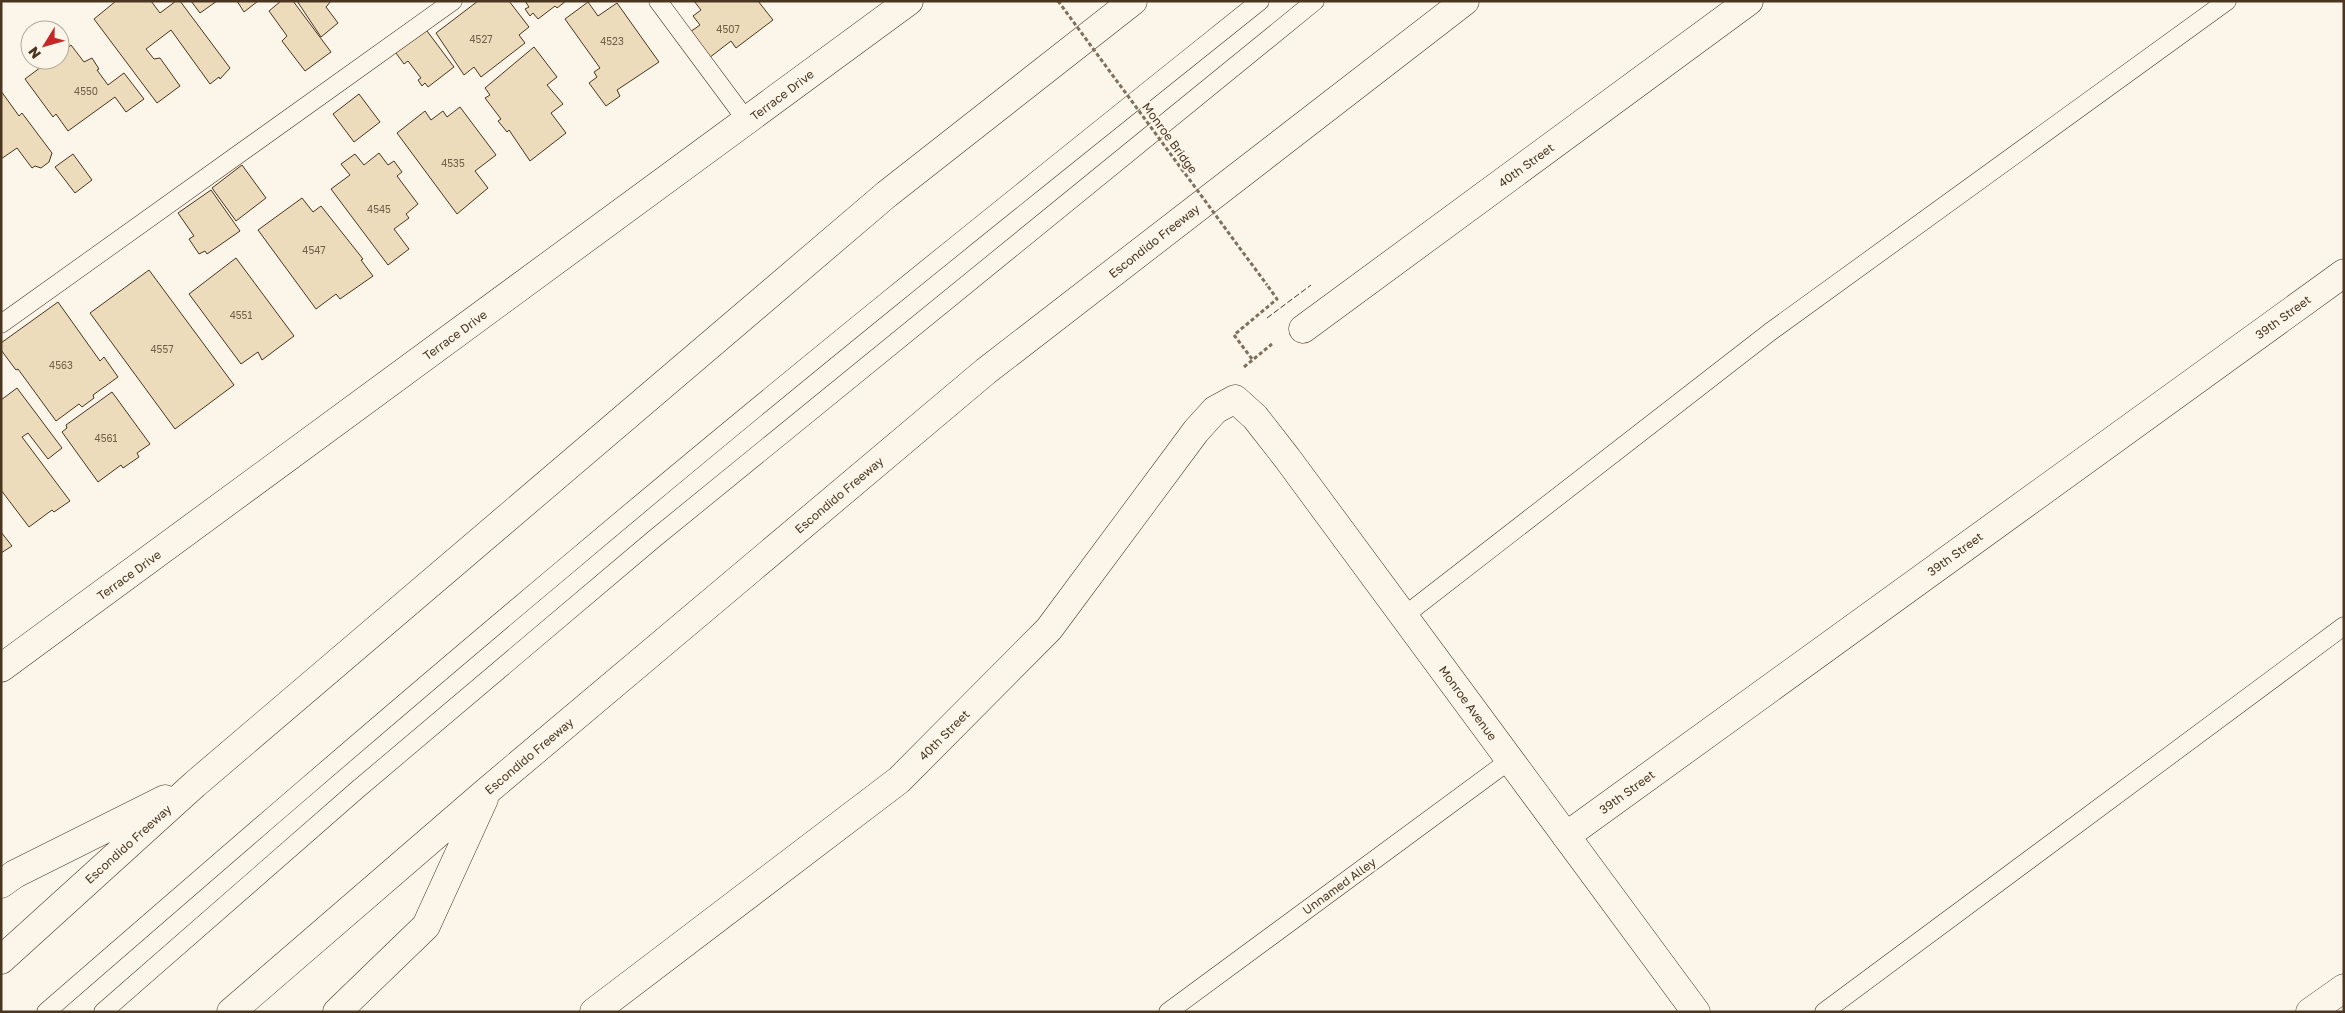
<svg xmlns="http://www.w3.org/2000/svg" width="2345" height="1013" viewBox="0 0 2345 1013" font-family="'Golos Text',sans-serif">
  <rect width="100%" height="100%" fill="#fbf6e9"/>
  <path fill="#ecdcbc" stroke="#4a3520" d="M116,1H151L160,13L176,1H180L230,68L220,79L219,77L210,84L171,30L146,49L154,59L160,58L180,86L157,103L94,19Z
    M191,1H217L200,13Z
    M237,1H258L244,12Z
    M281,1H293L331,52L305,71L282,41L287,36L269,11Z
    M297,1H331L326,7L338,23L321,37Z
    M478,1H509L529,27L519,35L525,43L481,77L474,67L464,75L436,33Z
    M525,1H566L557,8L555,6L538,19L533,13L530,16L525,9L529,7Z
    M694,1H758L773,20L736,48L731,41L709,58L690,32L700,25L693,16L701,10Z
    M588,2L598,16L617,3L659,62L617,90L620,96L606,106L589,83L597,77L594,72L600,68L565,19Z
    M424,27L454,67L428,87L425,83L422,86L418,80L421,78L408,61L404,64L393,49Z
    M71,45L84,62L92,58L99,69L97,70L108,85L124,73L144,99L126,112L115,97L68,131L56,114L53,117L25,79L41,67L36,60H60V53Z
    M534,47L557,77L547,85L563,104L551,113L566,133L530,161L509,130L507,132L498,121L501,119L485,98L490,95L485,88Z
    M1,91L19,116L22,113L52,153L49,162L41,168L35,166L32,168L17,148L1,159Z
    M359,94L380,122L354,142L333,114Z
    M460,107L496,155L475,171L488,188L457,214L397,133L425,111L431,120L443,111L447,117Z
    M379,153L388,165L394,161L402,172L397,176L418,204L406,214L409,218L394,229L409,249L388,265L331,189L350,175L341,164L355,154L364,165Z
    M73,154L92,180L75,193L55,167Z
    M242,165L266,198L236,221L212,188Z
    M211,190L240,231L207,254L205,251L199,254L189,239L194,236L178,213Z
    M302,198L313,212L321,206L363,259L361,260L373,276L340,299L336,294L316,309L258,230Z
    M236,258L294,336L262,360L258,352L241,364L189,294Z
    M149,270L234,385L175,429L90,313Z
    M58,302L100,361L104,357L118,377L93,395L94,398L82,407L79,404L56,421L18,369L16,370L1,350V343Z
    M17,388L62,448L48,459L28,433L22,437L70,501L54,512L52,510L29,527L1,490V400Z
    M112,392L150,444L137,453L139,457L123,468L121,465L98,482L62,432L67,428L66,425Z
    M1,532L12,546L1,553Z"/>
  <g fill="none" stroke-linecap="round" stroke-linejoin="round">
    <g stroke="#4a3520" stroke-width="19">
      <path id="service" d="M658,1L747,121
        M1,324L453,1
        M1404,616L1770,332L2227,1
        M46,1012C220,861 394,710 571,562C797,371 1029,186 1260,1
        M103,1012L357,790L654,539L1315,1
        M1168,1012L1510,760
        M1824,1012L2344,626"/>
    </g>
    <g stroke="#4a3520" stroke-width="29">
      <path id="minor" d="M1303,329L1749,1
        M1,668L909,1
        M1566,836L2344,273
        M2310,1012L2344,988"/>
    </g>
    <g stroke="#4a3520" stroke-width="29">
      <path id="tertiary" d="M594,1012L899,780L1049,629L1196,431L1215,410L1235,399L1255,417L1287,458L1696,1012"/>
    </g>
    <g stroke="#4a3520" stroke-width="29">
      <path id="motorway" d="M1,884L15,874L165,799
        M1,960L195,784L887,194L1133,1
        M231,1012L487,791L986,371L1465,1
        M337,1012L426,926L484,799"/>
    </g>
    <path stroke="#7f6f5c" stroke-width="3" stroke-dasharray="4 2.5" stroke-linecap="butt" d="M1252,359L1234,335L1277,299L1267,285
      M1244,367L1272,344"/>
    <use href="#service" stroke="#fbf6e9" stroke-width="18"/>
    <use href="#minor" stroke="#fbf6e9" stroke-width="28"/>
    <use href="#tertiary" stroke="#fbf6e9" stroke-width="28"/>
    <use href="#motorway" stroke="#fbf6e9" stroke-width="28"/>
    <path stroke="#7f6f5c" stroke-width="3" stroke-dasharray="4 2.5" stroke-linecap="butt" d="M1058,1L1267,285"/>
    <path stroke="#4a3520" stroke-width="1" stroke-dasharray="6 2.5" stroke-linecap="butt" d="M1267,318L1311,285"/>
  </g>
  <g text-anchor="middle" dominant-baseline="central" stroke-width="4" stroke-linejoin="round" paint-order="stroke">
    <g font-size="10" fill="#725f47">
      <text x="728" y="29">4507</text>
      <text x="481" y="39">4527</text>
      <text x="612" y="41">4523</text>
      <text x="86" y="91">4550</text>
      <text x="453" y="163">4535</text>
      <text x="379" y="209">4545</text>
      <text x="314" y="250">4547</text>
      <text x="241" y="315">4551</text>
      <text x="162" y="349">4557</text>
      <text x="61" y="365">4563</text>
      <text x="106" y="438">4561</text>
    </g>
    <g font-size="12" fill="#4a3520" stroke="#fbf6e9">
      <text transform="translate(782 95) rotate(-37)">Terrace Drive</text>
      <text transform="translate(1170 138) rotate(54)">Monroe Bridge</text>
      <text transform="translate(1526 165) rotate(-36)">40th Street</text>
      <text transform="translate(1154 241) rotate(-38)">Escondido Freeway</text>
      <text transform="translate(2283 317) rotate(-36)">39th Street</text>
      <text transform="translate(455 335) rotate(-36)">Terrace Drive</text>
      <text transform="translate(839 495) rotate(-40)">Escondido Freeway</text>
      <text transform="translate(1955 554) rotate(-36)">39th Street</text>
      <text transform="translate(129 575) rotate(-36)">Terrace Drive</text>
      <text transform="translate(1468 703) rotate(54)">Monroe Avenue</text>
      <text transform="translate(944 735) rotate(-45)">40th Street</text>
      <text transform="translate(529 756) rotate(-40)">Escondido Freeway</text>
      <text transform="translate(1627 792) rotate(-36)">39th Street</text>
      <text transform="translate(128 844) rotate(-42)">Escondido Freeway</text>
      <text transform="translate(1339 886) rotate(-36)">Unnamed Alley</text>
    </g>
  </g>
  <rect width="2345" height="1013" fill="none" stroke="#4a3520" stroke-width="5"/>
  <g transform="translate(45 45) rotate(233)"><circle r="24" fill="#fbf6e9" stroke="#b4a999"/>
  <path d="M0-4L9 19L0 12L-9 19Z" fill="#c62828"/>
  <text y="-8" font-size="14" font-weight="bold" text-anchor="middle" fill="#4a3520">N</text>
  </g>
</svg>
